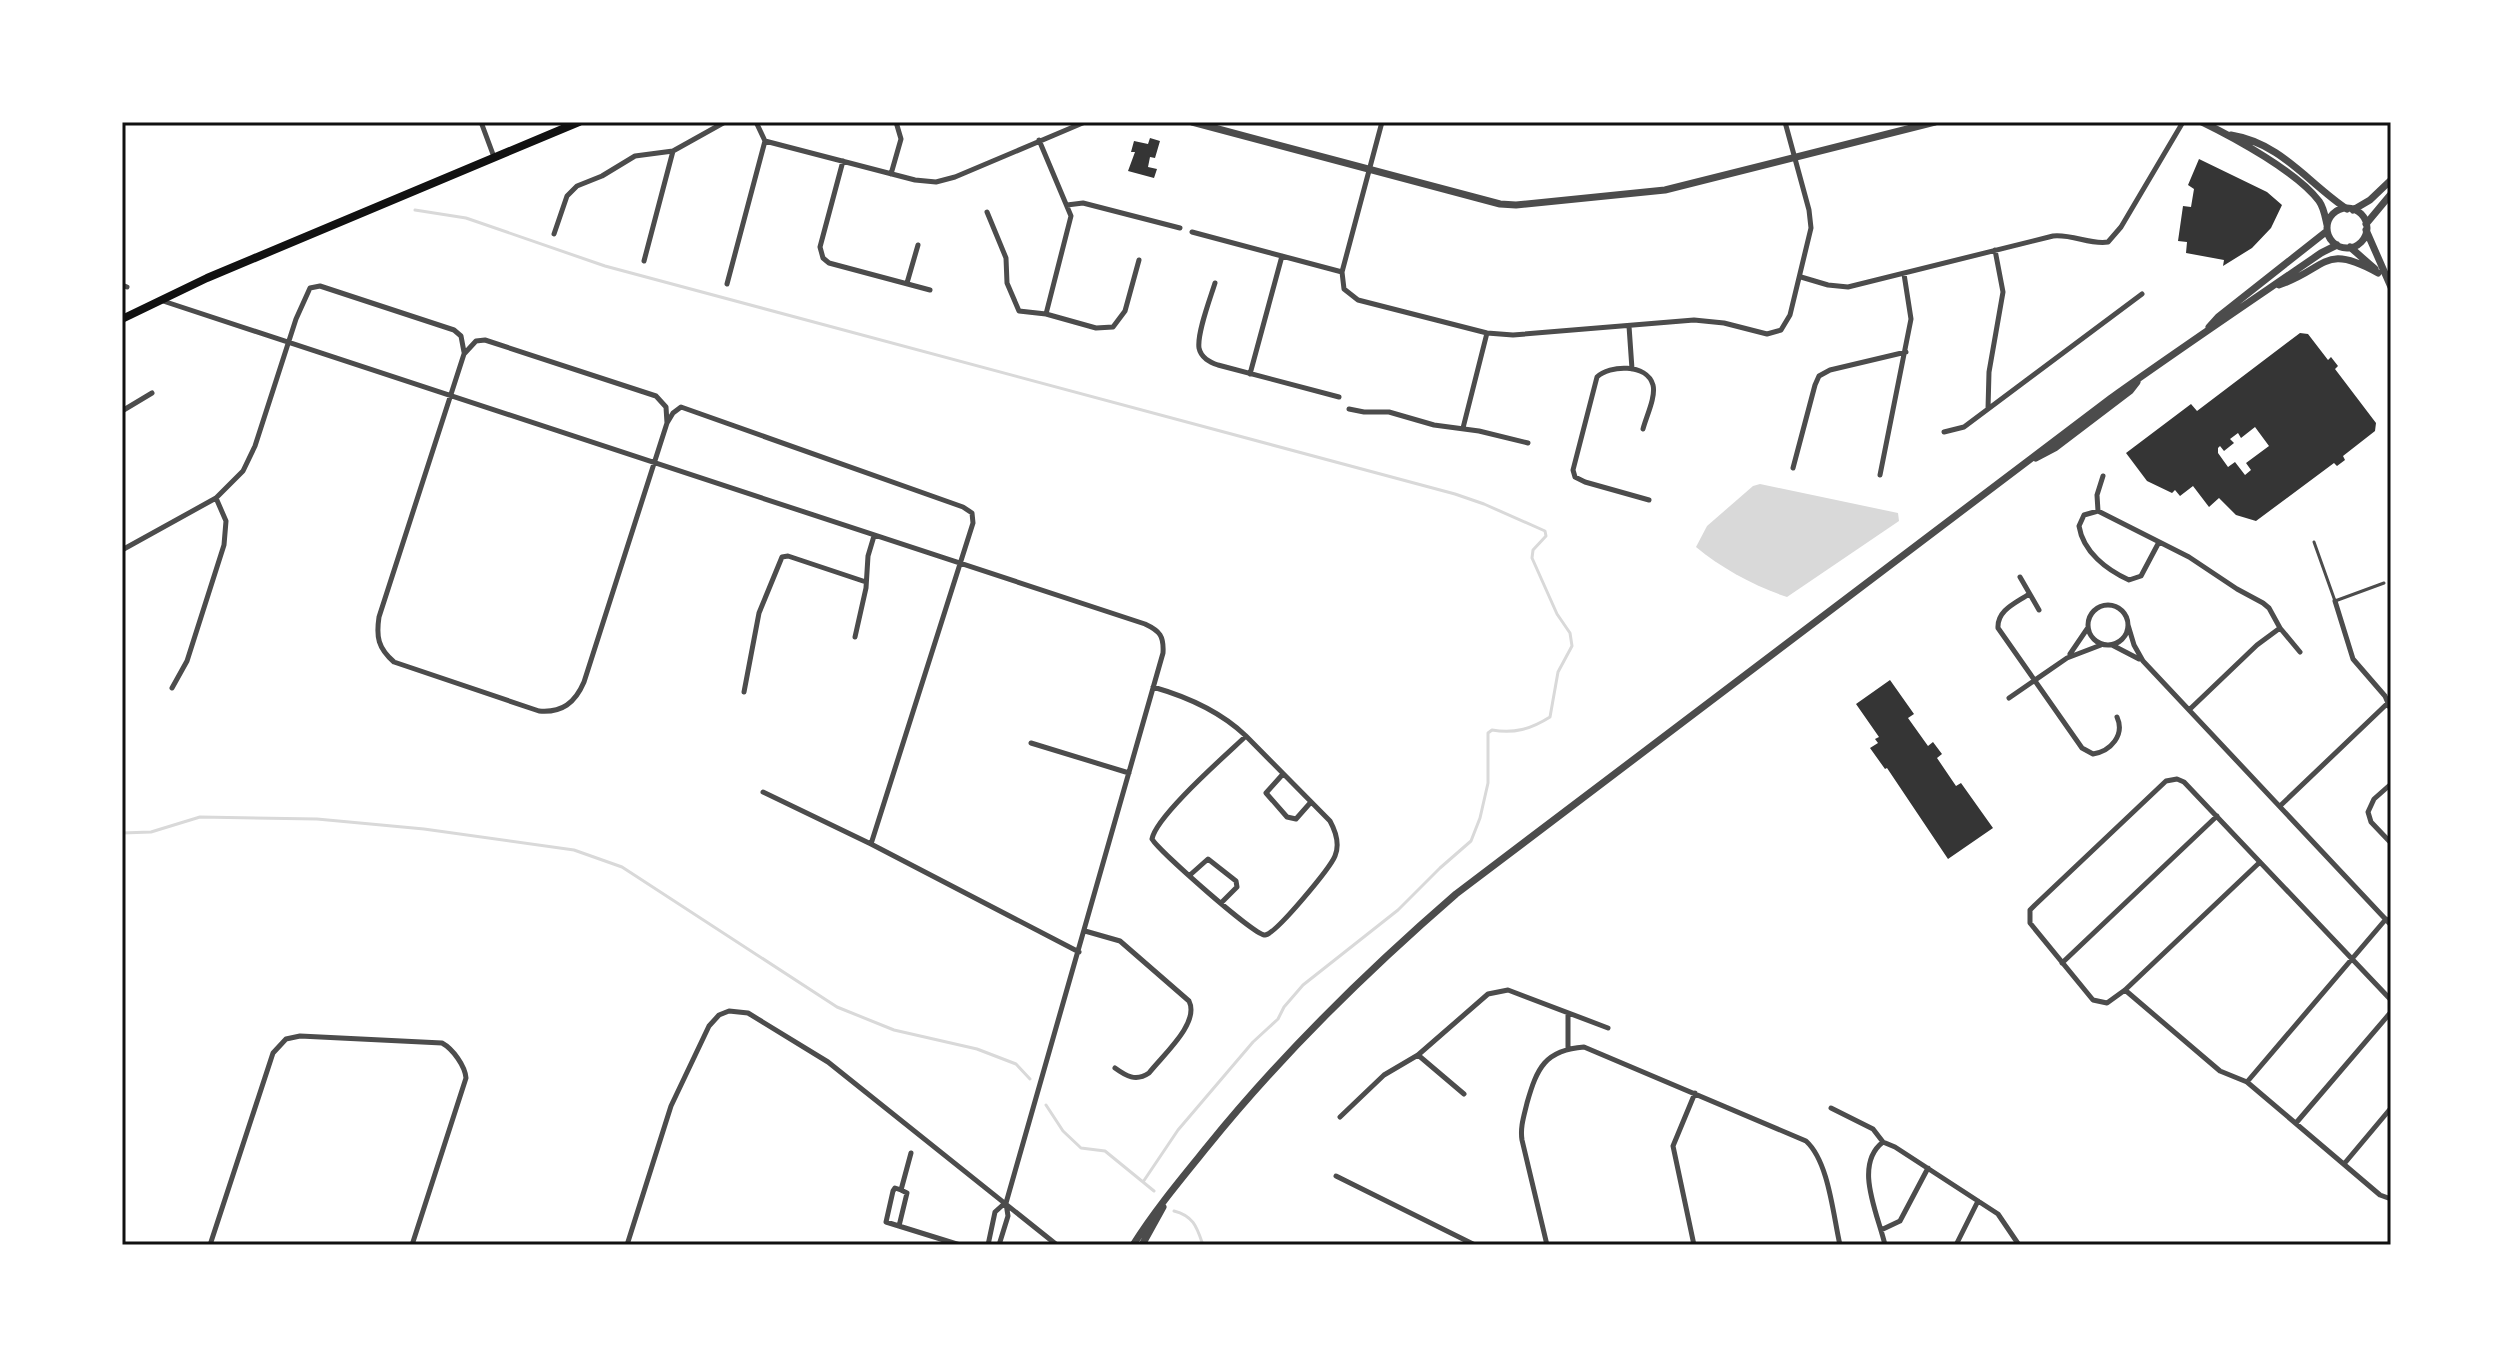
<svg xmlns="http://www.w3.org/2000/svg" width="2513" height="1367" viewBox="0 0 2513 1367" font-family="'Times New Roman',serif">
  <rect width="100%" height="100%" fill="#fff"/>
  <path fill="#d9d9d9" d="M1760,484L1898,513L1899,521L1787,597C1756,587 1721,568 1696,547L1707,526L1753,486Z"/>
  <g fill="none" stroke-linecap="round" stroke-linejoin="round">
    <path stroke="#d9d9d9" stroke-width="3" d="M415,210L466,218L605,266L1455,494L1484,504L1545,531L1546,536L1533,550L1532,558L1557,614L1570,633L1572,646L1558,672L1550,717C1531,729 1514,734 1492,730L1488,733V783L1480,818L1471,841L1440,868L1398,910L1303,985L1284,1007L1278,1019L1253,1042L1178,1130L1143,1182
      M122,833L151,832L200,817L317,819L424,829L574,850L622,867L837,1007L894,1030L977,1049L1016,1064L1030,1079
      M1046,1105L1063,1131L1081,1148L1105,1151L1154,1191
      M1174,1211C1194,1216 1197,1228 1203,1245"/>
  </g>
  <path fill="#353535" fill-rule="evenodd" d="M1150,138L1160,141L1155,158L1150,157L1148,167L1157,169L1154,178L1128,171L1135,152H1131L1134,141L1148,144Z
    M2199,159L2267,192L2282,205L2271,228L2252,248L2223,266L2224,260L2186,253L2187,242L2178,241L2183,206L2191,207L2194,189L2188,185Z
    M2300,333L2308,334L2328,360L2331,357L2338,366L2335,369L2376,423L2375,431L2343,456L2345,460L2337,466L2334,463L2256,521L2236,515L2219,498L2209,507L2193,486L2180,496L2175,490L2172,493L2147,481L2126,453L2191,404L2197,411ZM2255,427L2269,446L2246,463L2251,470L2245,475L2235,462L2228,467L2218,453V448L2220,446L2224,451L2234,443L2230,439L2238,433L2241,438Z
    M1890,680L1914,714L1908,718L1928,746L1933,742L1942,754L1937,758L1956,786L1961,783L1993,828L1948,859L1887,768L1885,769L1870,748L1878,743L1875,739L1879,737L1856,704Z"/>
  <g fill="none" stroke-linecap="round" stroke-linejoin="round">
    <path stroke="#4c4c4c" stroke-width="3" d="M2314,542L2335,601L2384,583"/>
    <path stroke="#4c4c4c" stroke-width="5" d="M481,122L494,157
      M1382,122L1342,272L1344,289L1358,300L1487,333L1513,335L1694,320L1724,323L1767,334L1781,330L1790,315L1811,228L1809,210L1785,122
      M1039,140L1071,216L1046,314
      M765,141L915,180L936,182L955,177L1085,122
      M843,161L820,247L823,258L829,263L930,290
      M891,174L901,139L896,122
      M1067,205L1083,203L1180,228
      M987,212L1006,258L1007,283L1019,311L1046,314L1096,328L1113,327L1125,311L1139,260
      M1192,232L1342,272
      M554,234L567,196L577,186L602,176L635,156L673,151L725,122
      M644,261L673,151
      M1801,277L1828,285L1848,287L2053,236C2073,234 2090,245 2108,242L2121,227L2183,122
      M907,283L918,245
      M1215,283C1210,299 1197,333 1199,348C1201,358 1210,362 1218,365L1339,397
      M727,284L765,141L756,122
      M122,285L127,287
      M160,300L1145,624C1160,631 1164,636 1163,653L1006,1203L1008,1216L999,1245
      M1629,326L1632,369
      M1250,374L1282,256
      M1349,409L1364,412H1389L1434,425L1479,431L1528,443
      M1988,409L1989,372L2003,292L1995,250
      M122,411L152,393
      M667,423L666,407L656,396L485,340L476,341L464,354L379,617C376,637 378,648 394,662L539,711C562,713 575,703 584,682L667,423L673,413L681,407L963,507L972,513L973,523L871,844
      M1463,428L1487,333
      M1643,429C1646,417 1656,397 1653,385C1647,363 1609,365 1597,377L1573,470L1575,477L1585,482L1649,500
      M1944,432L1964,427L2142,294
      M1793,468L1815,385L1819,376L1830,370L1906,352
      M1880,475L1911,319L1904,274
      M2098,511L2097,495L2103,476
      M2159,542L2141,576L2129,580C2107,570 2083,552 2079,526L2084,515L2098,511L2189,557L2237,589L2263,603L2269,608L2280,628L2257,645L2189,710
      M122,550L216,498L243,471L255,446L296,319L310,288L320,286L454,330L461,336L464,352
      M2020,577L2039,610
      M2029,594C2016,603 1997,610 1998,628L2082,748L2093,754C2111,751 2125,735 2117,717
      M2335,601L2353,659L2385,696L2391,710
      M2088 625a20 20 0 1 1 40 0a20 20 0 1 1-40 0Z
      M2128,625L2134,645L2143,661L2391,925
      M2280,628L2300,652
      M855,637L866,588L868,556L874,536
      M2112,645L2139,659
      M2070,654L2087,629
      M1153,687C1188,697 1220,711 1246,736L1330,821C1336,832 1340,844 1335,856C1330,868 1276,934 1265,935C1255,936 1160,852 1152,839C1156,816 1226,755 1246,736
      M172,688L187,661L224,545L226,521L216,498
      M744,692L759,613L782,557L788,556L866,582
      M2009,698L2067,658L2101,645
      M1031,743L1129,773
      M1283,774L1266,793L1287,817L1296,819L1311,802
      M2391,784L2374,799L2368,812L2371,822L2391,843
      M763,792L871,844L1079,952
      M2280,806L2391,700
      M2260,862L2125,990L2107,1003L2093,1000L2030,923V910L2035,905L2166,781L2177,779L2184,782L2391,1000
      M1190,875L1208,859L1236,881L1237,887L1221,903
      M1085,931L1120,941L1189,1001C1200,1023 1163,1055 1149,1073C1136,1082 1126,1076 1115,1068
      M2062,963L2217,816
      M2125,990L2220,1071L2247,1082L2380,1195L2391,1199
      M1568,1014V1049
      M1418,1055L1464,1094
      M2247,1082L2386,919
      M1831,1108L1873,1129L1883,1142
      M1340,1117L1384,1075L1418,1055L1488,994L1508,990L1608,1028
      M2296,1123L2391,1012
      M2344,1164L2391,1108
      M1336,1176L1475,1245
      M901,1190L895,1188L893,1191L886,1222L960,1245
      M901,1190L911,1153
      M899,1226L907,1193L901,1190
      M1881,1230L1900,1221L1928,1168
      M210,1245L273,1053L286,1039L300,1036L442,1043C453,1049 465,1066 466,1078L412,1245
      M627,1245L671,1106L709,1026L719,1015L729,1011L748,1013L828,1062L1057,1245
      M988,1245L995,1212L1005,1203
      M1547,1245L1522,1140C1520,1127 1524,1116 1527,1103C1537,1068 1545,1050 1584,1047L1806,1141C1829,1162 1833,1215 1840,1245
      M1694,1245L1673,1146L1695,1093
      M1885,1245C1878,1214 1853,1165 1883,1142L1895,1147L1998,1214L2019,1245
      M1956,1245L1978,1201"/>
    <path stroke="#4c4c4c" stroke-width="7" d="M1192,122L1500,204L1516,205L1665,190L1935,122
      M2202,122C2235,138 2297,172 2319,201C2324,208 2325,216 2327,225
      M2231,135C2281,143 2308,183 2347,209
      M2327 228a20 20 0 1 1 40 0a20 20 0 1 1-40 0Z
      M2353,210L2370,200L2391,180
      M2366,224L2391,194
      M2366,230L2391,287
      M2350,247L2375,269
      M2279,285C2327,269 2323,242 2378,273
      M2209,327L2218,317L2327,231
      M2036,458L2055,448L2130,391L2137,382
      M1133,1245C1155,1210 1181,1179 1207,1147C1282,1054 1366,972 1456,894L2111,398C2181,348 2251,301 2321,253L2337,245
      M1142,1245L1163,1207"/>
    <path stroke="#111" stroke-width="8" d="M122,319L207,278L579,122"/>
  </g>
  <rect width="2513" height="1367" fill="none" stroke="#ffffff" stroke-width="248"/>
  <rect x="124" y="124" width="2265" height="1119" fill="none" stroke="#111" stroke-width="3"/>
</svg>
